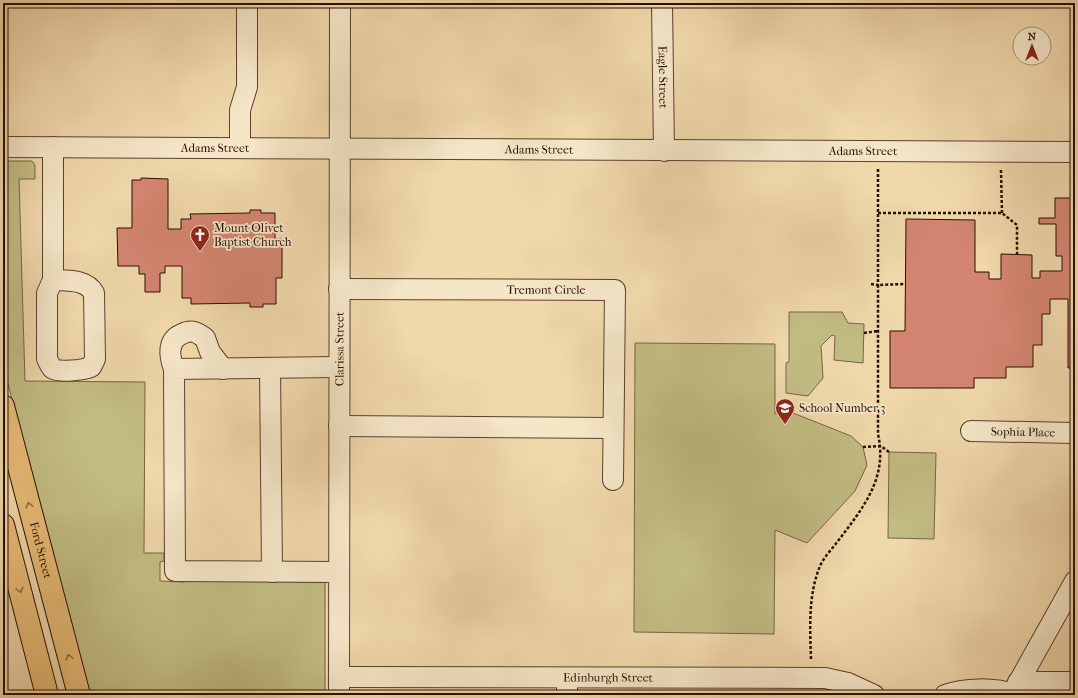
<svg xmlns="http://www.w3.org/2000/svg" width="1078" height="698" viewBox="0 0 1078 698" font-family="'IM FELL French Canon',serif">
  <rect width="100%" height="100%" fill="#f0d8ab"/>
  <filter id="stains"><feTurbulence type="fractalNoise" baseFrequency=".005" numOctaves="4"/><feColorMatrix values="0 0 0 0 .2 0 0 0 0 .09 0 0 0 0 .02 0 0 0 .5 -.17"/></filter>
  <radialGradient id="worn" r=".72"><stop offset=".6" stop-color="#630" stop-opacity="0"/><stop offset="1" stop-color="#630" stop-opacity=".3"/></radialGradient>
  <path fill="#c2bc83" stroke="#766542" d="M3,161H32L35,165V179H19L25,381L145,382L144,553H164V561L160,562V581L184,582L185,580L325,582V695H90L3,365Z
    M789,312H842L848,323L864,324L863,363L834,360L835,336L832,335L821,346L823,378L808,396L786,393V363L789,362Z
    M635,343L775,344V414L783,409L851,436L863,447L867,465L855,491L807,543L775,530L774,634L634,632Z
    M889,452L936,453L934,539L888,538Z"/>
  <path fill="#d48571" stroke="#290e00" d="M141,178L168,179V229H181V219H191L190,214L250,213V210H261V213H275V239H282V278H276V304H263V307H250V303L191,304V298H182V266H165V273H160V292H145V274H139V266H118L117,228H132V180H141Z
    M1055,198H1075V368H1068V299H1050V314H1042V345H1033V367H1006V378H974V388H890V331H905L906,219L975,220V272H989V279H1001V254L1032,255V278H1040V271H1062V256H1056V224H1039V218H1055Z"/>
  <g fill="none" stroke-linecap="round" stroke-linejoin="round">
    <g stroke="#5b402b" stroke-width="22">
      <g id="minor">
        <path id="s1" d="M662,3L664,151"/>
        <path id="s2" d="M3,147L1075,152"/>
        <path d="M53,147V280L47,293V359C49,362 50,366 52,368C59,373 83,370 91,367L95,359L94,293C86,279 68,281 53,280"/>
        <path d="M240,148V110L247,87V3"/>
        <path id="s3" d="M339,289L615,290L613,480"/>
        <path d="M270,368L272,572"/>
        <path d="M174,369C169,356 167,340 182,334C186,332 190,331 194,332C198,333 202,336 205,338L210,352L223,369"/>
        <path d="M339,426L613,428"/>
        <path id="s4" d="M971,431L1075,433"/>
        <path d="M339,572L175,571L174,369L339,367"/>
        <path id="s5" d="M339,677L825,678L848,683L874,695"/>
        <path d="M567,678V695"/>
        <path d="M1018,682H1075"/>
        <path d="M1012,694L1075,581"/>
        <path id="s6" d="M339,695L340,3"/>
        <path d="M945,695C963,688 996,687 1014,695"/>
      </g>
    </g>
    <g stroke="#290e00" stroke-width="24">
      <g id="major">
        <path id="s7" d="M3,406L79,695"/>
        <path d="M3,525L47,695"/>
      </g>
    </g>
    <path stroke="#290e00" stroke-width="2.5" stroke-dasharray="3 2" stroke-linecap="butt" d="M1001,170L1002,213
      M878,213H1002L1017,225V255
      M871,284L878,285V168
      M864,333L878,331
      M863,447L881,446L889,452
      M811,659C810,628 808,595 820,566C824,557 832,549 838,541C863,508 888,478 878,434V285L905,284"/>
    <use href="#minor" stroke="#f5e6c8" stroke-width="20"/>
    <use href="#major" stroke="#e8bc76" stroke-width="22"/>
  </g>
  <defs><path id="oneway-chevron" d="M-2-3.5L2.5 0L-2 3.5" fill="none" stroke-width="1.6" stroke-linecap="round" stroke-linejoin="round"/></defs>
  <g stroke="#926e41">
    <use href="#oneway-chevron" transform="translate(29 505) rotate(-105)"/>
    <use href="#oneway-chevron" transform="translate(20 590) rotate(75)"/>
    <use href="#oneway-chevron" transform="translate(69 657) rotate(-105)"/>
  </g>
  <defs>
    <g id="church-pin" transform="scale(1)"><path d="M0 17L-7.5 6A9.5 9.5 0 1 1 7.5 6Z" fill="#8f2418" stroke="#f5e6c8"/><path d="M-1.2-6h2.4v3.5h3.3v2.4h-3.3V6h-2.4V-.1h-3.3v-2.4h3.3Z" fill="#fff"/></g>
    <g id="school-pin" transform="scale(1)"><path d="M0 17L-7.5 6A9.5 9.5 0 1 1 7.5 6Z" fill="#8f2418" stroke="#f5e6c8"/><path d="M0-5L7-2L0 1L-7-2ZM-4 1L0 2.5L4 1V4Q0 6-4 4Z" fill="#fff"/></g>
  </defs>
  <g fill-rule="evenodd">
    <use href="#church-pin" x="200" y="235"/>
    <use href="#school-pin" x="785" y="408"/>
  </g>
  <g text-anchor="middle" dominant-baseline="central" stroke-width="3.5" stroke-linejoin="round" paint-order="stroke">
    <g font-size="12" fill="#290e00" stroke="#f5e6c8">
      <text stroke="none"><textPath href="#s1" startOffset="74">Eagle Street</textPath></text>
      <text stroke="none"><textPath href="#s2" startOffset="212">Adams Street</textPath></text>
      <text stroke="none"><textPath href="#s2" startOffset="536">Adams Street</textPath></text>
      <text stroke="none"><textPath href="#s2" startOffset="860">Adams Street</textPath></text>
      <text stroke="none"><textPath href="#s3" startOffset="207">Tremont Circle</textPath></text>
      <text stroke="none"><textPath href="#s6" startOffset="346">Clarissa Street</textPath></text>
      <text stroke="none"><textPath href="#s4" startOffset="52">Sophia Place</textPath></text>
      <text stroke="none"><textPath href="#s7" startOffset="149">Ford Street</textPath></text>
      <text stroke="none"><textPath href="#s5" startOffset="269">Edinburgh Street</textPath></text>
    </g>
    <g font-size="12" fill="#290e00" stroke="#f5e6c8" text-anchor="start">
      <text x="214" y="228">Mount Olivet<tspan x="214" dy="14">Baptist Church</tspan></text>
      <text x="799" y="408">School Number 3</text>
    </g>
  </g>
  <rect width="1078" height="698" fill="none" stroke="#f0d8ab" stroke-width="16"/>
  <rect x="4" y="4" width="1070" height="690" fill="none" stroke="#290e00" stroke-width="2"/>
  <rect x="8" y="8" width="1062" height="682" fill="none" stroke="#290e00"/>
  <g transform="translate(1032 46)"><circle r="19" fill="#f5e6c8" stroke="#a39078"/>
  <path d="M0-3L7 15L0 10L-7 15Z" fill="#8f2418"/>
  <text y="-6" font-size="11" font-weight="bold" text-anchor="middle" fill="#290e00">N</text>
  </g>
  <rect width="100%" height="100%" filter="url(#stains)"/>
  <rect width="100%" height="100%" fill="url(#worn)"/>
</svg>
